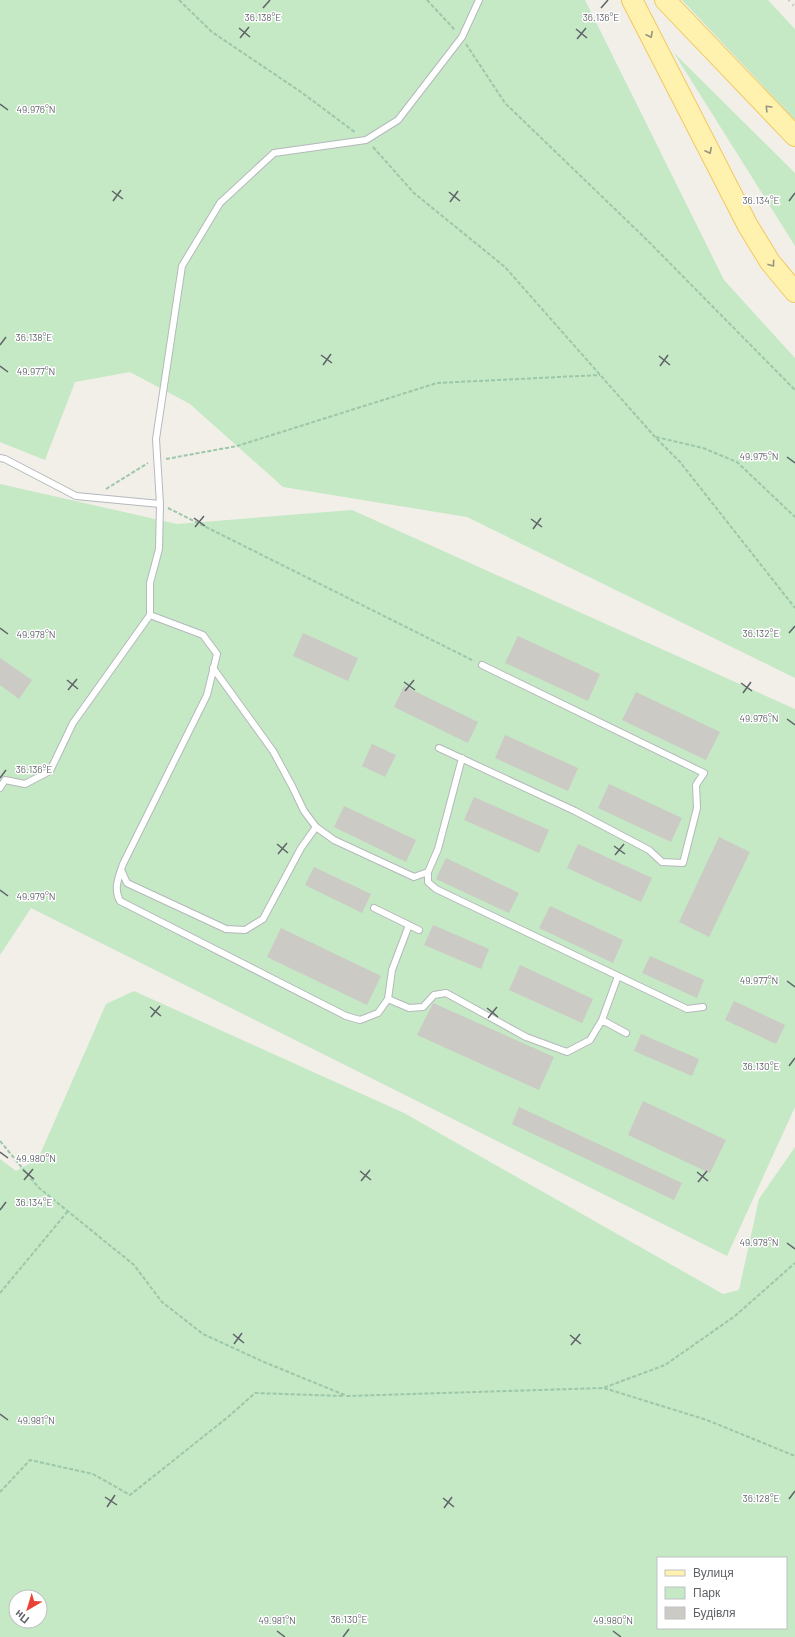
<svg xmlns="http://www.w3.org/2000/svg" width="795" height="1637" viewBox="0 0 795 1637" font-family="Barlow,sans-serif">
  <rect width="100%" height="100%" fill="#f1efe8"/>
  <path fill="#c5e8c5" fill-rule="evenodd" d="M0,0H585L724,280L795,358V678L467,517L283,487L190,404L130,372L75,382L45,460L0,442Z
    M682,0H768L795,29V120Z
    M674,53L795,173V246Z
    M0,484L177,524L352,510L795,709V1107L727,1256L31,908L0,955Z
    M134,991L404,1113L723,1294L739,1290L759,1199L795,1147V1637H0V1159L16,1171L38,1159L106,1004ZM658,1558H786V1628H658ZM16,1597H40V1621H16Z"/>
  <path fill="#cccac5" d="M303,633L358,658L348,681L293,656Z
    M518,636L600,674L588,701L505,663Z
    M0,658L32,680L19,699L0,685Z
    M404,686L478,722L468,743L394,707Z
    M636,692L720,732L706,760L622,720Z
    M505,735L578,768L568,791L495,758Z
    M372,744L396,755L385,777L362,766Z
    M609,784L682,818L671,842L598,808Z
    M474,797L549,830L539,853L464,820Z
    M344,806L416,840L406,862L334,827Z
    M719,837L750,852L709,937L679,922Z
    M578,844L652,878L641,902L567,868Z
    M446,858L519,893L509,913L436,879Z
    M314,867L371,894L362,913L305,885Z
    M550,906L623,940L613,963L539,928Z
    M433,925L489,949L481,969L424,945Z
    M281,928L381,976L367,1005L267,957Z
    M650,956L704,980L697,998L642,973Z
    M520,965L593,999L582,1023L509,990Z
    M734,1001L785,1025L776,1044L725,1020Z
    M433,1003L554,1057L539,1090L417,1035Z
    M641,1034L699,1059L692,1076L634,1051Z
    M643,1101L726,1140L710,1173L628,1135Z
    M519,1107L682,1183L674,1200L512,1124Z"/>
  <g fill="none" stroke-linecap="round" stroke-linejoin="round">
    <g stroke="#b5b8bc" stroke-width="8">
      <path id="service" d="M0,458L5,459L76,496L160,504
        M213,668L273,751L292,786L304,811L316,827L334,840L414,877L428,872
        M439,748L575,811L649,850L662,862L683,863L697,808L696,785L704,773L482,665
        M462,758L438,849L428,872V882L436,889L687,1009L703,1007
        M0,788L5,780L25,784L50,771L73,723L150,615
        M121,870L127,883L226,929L245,930L263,919L301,848L316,827
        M374,908L419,930
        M409,925L392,970L388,999L378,1013L360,1020L346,1016L120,901C113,889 119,876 123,864L207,695L217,654L203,635L150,615V583L159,549L160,504L156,439L182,266L220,203L274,153L366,140L398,120L462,37L479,0
        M388,999L409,1008L423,1007L434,995L446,993L526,1037L567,1052L590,1040L602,1020L618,976
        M602,1020L626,1033"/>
    </g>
    <g stroke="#f2c960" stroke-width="22">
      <path id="primary" d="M632,0L748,226L770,262L795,292
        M665,0L795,136"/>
    </g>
    <path stroke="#9cc7a9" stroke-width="2" stroke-dasharray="4 2" stroke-linecap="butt" d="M179,0L212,32L301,92L356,133
      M427,0L455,30
      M466,44L505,103L647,240L795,390
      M373,147L414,193L505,267L655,437L680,462L795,608
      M656,437L703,448L737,462L795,517
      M166,459L237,446L437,383L600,375
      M106,489L148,463
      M168,508L474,661
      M0,1141L38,1187L134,1265L162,1302L203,1334L264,1362L347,1396L603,1388L665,1365L735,1316L795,1263
      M0,1293L68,1211
      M604,1388L707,1420L795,1456
      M0,1492L30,1460L93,1474L130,1495L228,1417L255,1393L343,1396"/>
    <use href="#service" stroke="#fff" stroke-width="6"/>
    <use href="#primary" stroke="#fff2af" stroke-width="20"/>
    <path stroke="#b6b7b8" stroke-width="3" stroke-dasharray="1 5" stroke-linecap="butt" d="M789,0L795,7"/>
  </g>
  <defs><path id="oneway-chevron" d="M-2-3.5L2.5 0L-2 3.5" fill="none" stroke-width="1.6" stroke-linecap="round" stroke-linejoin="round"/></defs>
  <g stroke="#979581">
    <use href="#oneway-chevron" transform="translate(650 35) rotate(63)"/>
    <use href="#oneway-chevron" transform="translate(768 108) rotate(-134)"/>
    <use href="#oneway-chevron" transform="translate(709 151) rotate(63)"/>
    <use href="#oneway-chevron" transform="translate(772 264) rotate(54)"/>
  </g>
  <path fill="none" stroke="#5f6368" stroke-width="1.5" d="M263,8L270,0M601,8L608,0M239,28L250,37M576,29L587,38M240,38L249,27M577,39L586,28M0,104L8,110M112,191L123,199M449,192L460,201M113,201L121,190M789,201L795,193M450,202L458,191M0,345L6,337M321,355L332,363M659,356L670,365M323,365L331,354M0,366L8,372M660,366L668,355M787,457L795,463M194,518L205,526M531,519L542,527M195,527L204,516M533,529L541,518M0,628L8,634M789,633L795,626M67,680L78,689M404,682L415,690M741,683L752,691M68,690L77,679M405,691L414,680M743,693L751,682M787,719L795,725M0,778L6,770M277,844L288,853M614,846L625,854M278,854L287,843M615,855L624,844M0,890L8,896M787,981L795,987M150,1007L161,1016M487,1008L498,1017M151,1017L160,1006M488,1018L497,1007M789,1066L795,1058M0,1152L8,1158M23,1170L34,1179M360,1171L371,1180M697,1172L708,1181M24,1180L33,1169M361,1181L370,1170M698,1182L707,1171M0,1210L6,1202M787,1243L795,1249M233,1334L244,1343M570,1335L581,1344M234,1344L242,1333M571,1345L580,1334M0,1414L8,1420M105,1497L117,1505M443,1498L454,1507M789,1499L795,1491M107,1507L115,1495M444,1508L452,1497M277,1631L285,1637M613,1631L621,1637M343,1637L349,1629"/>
  <g font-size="10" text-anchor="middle" fill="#5f6368" stroke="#fff" stroke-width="3" stroke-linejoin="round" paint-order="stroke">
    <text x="263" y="21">36.138°E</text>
    <text x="601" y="21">36.136°E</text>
    <text x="36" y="113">49.976°N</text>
    <text x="761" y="204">36.134°E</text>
    <text x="34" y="341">36.138°E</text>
    <text x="36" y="375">49.977°N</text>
    <text x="759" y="460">49.975°N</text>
    <text x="761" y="637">36.132°E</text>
    <text x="36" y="638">49.978°N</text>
    <text x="759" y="722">49.976°N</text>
    <text x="34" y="773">36.136°E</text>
    <text x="36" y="900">49.979°N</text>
    <text x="759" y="984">49.977°N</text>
    <text x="761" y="1070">36.130°E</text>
    <text x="36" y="1162">49.980°N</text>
    <text x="34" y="1206">36.134°E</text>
    <text x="759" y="1246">49.978°N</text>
    <text x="36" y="1424">49.981°N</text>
    <text x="761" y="1502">36.128°E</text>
    <text x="349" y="1623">36.130°E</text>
    <text x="277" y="1624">49.981°N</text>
    <text x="613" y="1624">49.980°N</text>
  </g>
  <rect x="657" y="1557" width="130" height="72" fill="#ffffff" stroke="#bfc1c3"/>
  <rect x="665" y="1570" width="20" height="6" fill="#fff2af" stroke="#bfc1c3"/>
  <text x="693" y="1577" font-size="12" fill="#5f6368">Вулиця</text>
  <rect x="665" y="1587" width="20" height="12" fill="#c5e8c5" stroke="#bfc1c3"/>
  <text x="693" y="1597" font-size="12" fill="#5f6368">Парк</text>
  <rect x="665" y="1607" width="20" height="12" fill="#cccac5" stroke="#bfc1c3"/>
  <text x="693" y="1617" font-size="12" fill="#5f6368">Будівля</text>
  <g transform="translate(28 1609) rotate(218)"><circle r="19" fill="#ffffff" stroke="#bfc1c3"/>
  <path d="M0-3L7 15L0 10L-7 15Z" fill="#ea4335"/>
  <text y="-6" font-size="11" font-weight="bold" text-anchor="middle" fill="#5f6368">Пн</text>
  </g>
</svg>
